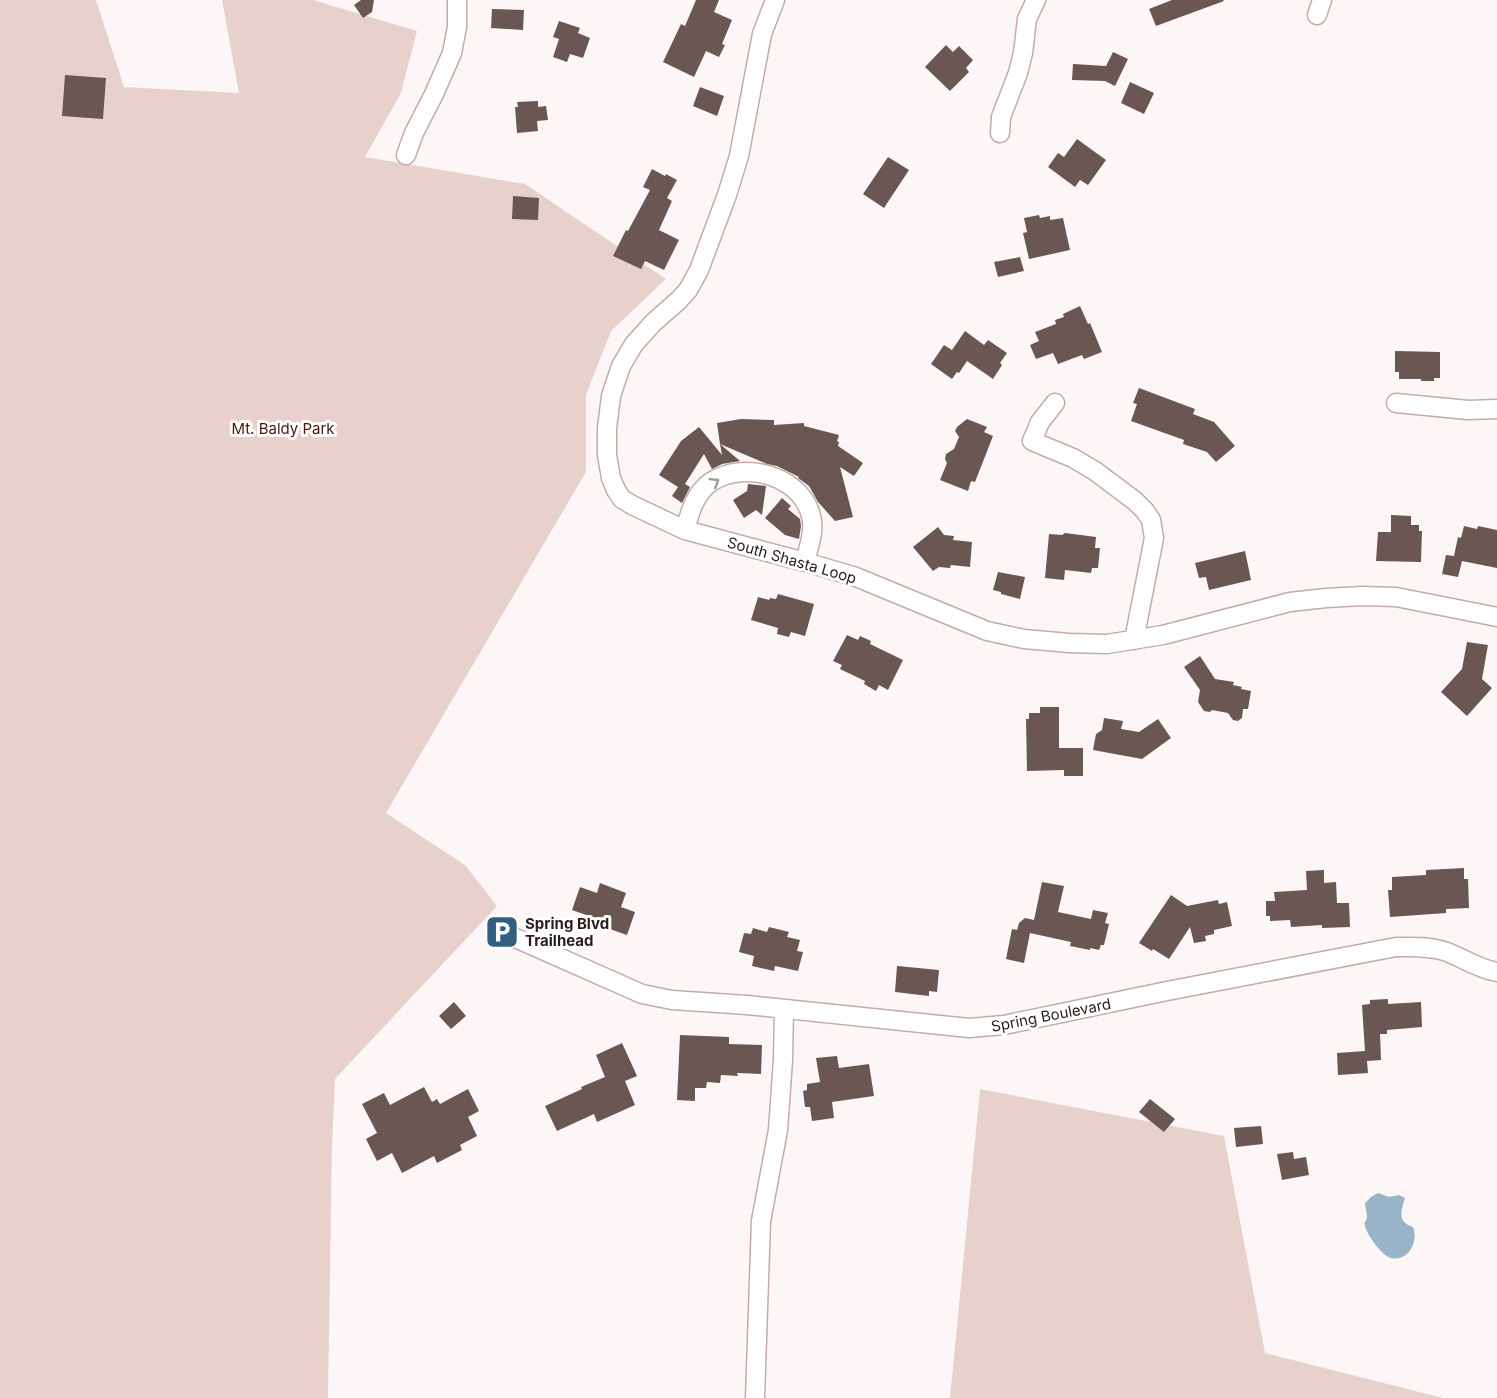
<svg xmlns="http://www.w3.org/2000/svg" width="1497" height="1398" viewBox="0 0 1497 1398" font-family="Inter,sans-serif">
  <rect width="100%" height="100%" fill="#fcf7f6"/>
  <path fill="#e8d1cd" d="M0,0H96L124,87L239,93L222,0H313L417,31L401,93L365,157L525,184L666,279L611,331L586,395V472L386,813L465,865L497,906L335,1079L332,1143L328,1398H0Z
    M980,1089L1224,1136L1265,1353L1443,1398H950Z"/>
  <path fill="#97b4c9" d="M1378,1193L1389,1197L1399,1195L1405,1198C1401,1211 1397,1222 1413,1227C1419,1242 1408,1262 1391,1258C1382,1256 1367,1235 1365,1226C1364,1217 1366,1225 1367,1217C1367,1212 1365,1208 1365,1203L1371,1197Z"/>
  <path fill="#6a5652" d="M361,0H374L372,12L363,18L354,5Z
    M696,0H719L714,12L732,20L722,44L725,45L719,57L706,51L694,77L663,62L681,24L685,26Z
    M1172,0H1223L1224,1L1156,26L1149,9Z
    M492,9L524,10L523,30L491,28Z
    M559,21L580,28L578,33L590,38L583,58L570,54L567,62L553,57L559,39L553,37Z
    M946,45L953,52L959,46L973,60L966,68L969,72L950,91L925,67Z
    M1113,52L1128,59L1115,86L1105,81L1072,80L1073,64L1106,66Z
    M65,75L106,78L103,119L62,116Z
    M1130,82L1154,93L1144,114L1121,103Z
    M700,87L724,96L717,116L693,106Z
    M538,101V107L546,106L548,120L537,121L538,131L517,133L515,107H518L517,102Z
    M1077,139L1106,160L1088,185L1080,180L1075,187L1048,167L1058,153L1064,157Z
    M888,157L909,170L884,208L863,194Z
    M652,169L665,176L666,174L677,180L667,198L672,201L659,230L679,240L664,270L645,261L641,269L613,256L626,230L628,231L650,190L643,187Z
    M513,196L539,198L538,220L512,219Z
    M1039,215L1040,218L1050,216V220L1063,218L1070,250L1029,259L1023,233L1027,232L1024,218Z
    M1020,257L1024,271L998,277L994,262Z
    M1080,306L1088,324L1090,323L1102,352L1084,359L1082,355L1058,364L1053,353L1036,359L1030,345L1039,341L1035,332L1056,324L1055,320L1064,317L1063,314Z
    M965,331L984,345L988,340L1007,353L1000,363L1002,365L993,379L967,361L959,373L957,372L952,379L931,364L944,345L952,350Z
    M1395,351L1440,352V378H1434V381H1421V379H1399V372H1395Z
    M1139,388L1195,409L1193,414L1214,422L1235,446L1216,462L1207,452L1183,444L1184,440L1131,421L1137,404L1133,403Z
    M741,419L774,420V425L804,423V426L839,435L837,441L839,442L838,446L863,463L854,476L840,467L853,517L835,521L818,502L809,486L798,478L799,477L777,466L767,464L720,444L717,423Z
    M967,419L987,427L984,432L993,436L975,482L971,481L968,491L940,480L947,463L945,459L946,454L954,449L959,437L955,431L957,427Z
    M699,427L722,455L720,444L740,461L722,464L712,469L704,454L685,484L690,487L682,503L672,496L678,487L659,475L681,441Z
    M748,484L766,486L762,515L756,510L744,518L733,500L747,491Z
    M782,498L791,506L788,509L800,519L801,526L799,539L785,535L765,518Z
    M1391,515L1411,516V525H1419V531H1422L1421,562L1376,561L1378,532H1391Z
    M1464,526L1477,529L1478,526L1497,530V568L1462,561L1458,577L1442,574L1446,555L1454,556L1458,537L1461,538Z
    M938,527L944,535L954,536L953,540L972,542L970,567L951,565L950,568L939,567L933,571L913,547Z
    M1065,533L1096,537L1095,548H1100L1098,568H1092L1091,573L1065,570L1064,580L1045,578L1049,534L1062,535Z
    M1245,551L1251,580L1209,590L1206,577L1199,578L1195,563Z
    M998,572L1025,577L1020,599L1001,594V592L993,590Z
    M778,594L814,604L805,636L791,632L789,637L777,634L778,628L751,620L758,597L769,600L770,598L776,599Z
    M847,635L858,640L860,636L871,641L870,644L903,660L888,690L879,685L876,691L864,684L865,681L840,669L842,665L833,661Z
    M1467,642L1488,645L1482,679L1492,688L1467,716L1441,692L1462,669Z
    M1200,656L1215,679L1234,682L1233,685L1242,687L1241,689L1251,691L1248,709H1243L1242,718L1238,721L1233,720L1228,713L1212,710L1210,712L1204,711L1198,702L1200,690L1184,667Z
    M1040,707H1059V748H1083V776H1064V770L1027,771L1026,719H1029V713H1040Z
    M1104,718L1123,721L1121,729L1139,732L1158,719L1171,738L1142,759L1093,750L1096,734L1102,730Z
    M1464,868V879H1468L1469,908L1446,909V913L1390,917L1388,890H1392V877L1426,875V870Z
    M1324,870V883L1336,882L1337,903H1349L1350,927L1322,928V925L1291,927L1290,920L1270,921V916H1266V901H1275L1274,892L1307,890L1306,871Z
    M1042,882L1064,886L1058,912L1091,919L1093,910L1108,913L1105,923L1109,924L1104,945H1101L1099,950L1090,948V950L1070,946L1071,942L1030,933L1024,963L1006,959L1012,929L1017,930L1019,923L1025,918L1034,920Z
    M600,883L626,893L621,907L635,912L627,935L607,928L609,923L572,910L580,887L597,893Z
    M1171,895L1187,906L1218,900L1219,904L1227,902L1232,926L1214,930V934L1205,936L1206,941L1194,943L1190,927L1169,959L1153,949L1152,951L1139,943Z
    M769,927L789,932L787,937L800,940L797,951L803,952L798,971L775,966L774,971L752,966L754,956L739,952L744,933L751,934L753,928L767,932Z
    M897,966L939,970L937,992L929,991V996L895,992Z
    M1388,999V1004L1421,1002L1422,1027L1387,1030V1034H1380L1381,1060L1367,1061L1368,1073L1338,1075L1337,1053L1365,1051L1362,1005L1370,1004V1000Z
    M454,1002L466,1016L451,1029L439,1016Z
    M680,1035L729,1037V1044L762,1045L761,1074L737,1073L738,1076L721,1075L720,1083L707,1082L706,1088H695V1101L677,1100Z
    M622,1043L637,1076L625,1081L635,1105L597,1122L594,1114L557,1131L545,1106L582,1089L581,1087L605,1077L596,1055Z
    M837,1056L839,1068L869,1064L874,1096L832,1102L834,1118L812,1121L810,1107H805L803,1091L807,1090V1084L820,1082L816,1058Z
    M424,1087L432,1102L437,1099L440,1104L468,1089L479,1111L468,1117L477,1136L460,1145L462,1150L437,1163L434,1156L402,1173L392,1153L377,1161L366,1139L377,1133L362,1104L384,1093L390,1105Z
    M1150,1099L1175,1119L1164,1132L1139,1112Z
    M1261,1126L1263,1144L1236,1147L1234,1128Z
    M1293,1152L1294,1159L1306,1157L1309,1175L1282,1180L1277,1154Z"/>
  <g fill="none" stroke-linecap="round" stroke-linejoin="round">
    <g stroke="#c3aca8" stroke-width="21">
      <path id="minor" d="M775,0L762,34L739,156L727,195L699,270L688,290L679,300L654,322L634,344L621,366L611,396L607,428V455L611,478L616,490L622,499L632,505L685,530L805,562L856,577L987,631L1024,639L1069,643L1107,644L1163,635L1290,602L1326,598L1362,596L1396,597L1497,617
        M1317,15L1322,0
        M1000,133L1001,117L1018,73L1023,53L1027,19L1036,0
        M406,155L414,133L434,94L452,53L457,27V0
        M1055,403L1040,422L1032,441L1073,458L1095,471L1135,501L1145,511L1151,520L1154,538L1134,640
        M1396,403L1468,410L1497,409
        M685,530C690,512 695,493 711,482C745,459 806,477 812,521C814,534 808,549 805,562
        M502,932L642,994L672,1000L747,1005L969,1028L1004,1025L1167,991L1396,947C1412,947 1428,946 1444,951C1462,957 1478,969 1497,972
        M755,1398L761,1221L778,1130L783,1060L784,1009"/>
    </g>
    <use href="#minor" stroke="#fff" stroke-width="18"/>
  </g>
  <defs><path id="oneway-chevron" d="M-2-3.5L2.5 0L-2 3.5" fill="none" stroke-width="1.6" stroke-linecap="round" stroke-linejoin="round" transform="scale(1.5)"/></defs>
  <use stroke="#9e9a99" href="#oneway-chevron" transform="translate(715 482) rotate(-32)"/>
  <defs>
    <g id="parking-square" transform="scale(1.725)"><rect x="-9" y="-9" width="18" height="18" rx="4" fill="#30607f" stroke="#fff"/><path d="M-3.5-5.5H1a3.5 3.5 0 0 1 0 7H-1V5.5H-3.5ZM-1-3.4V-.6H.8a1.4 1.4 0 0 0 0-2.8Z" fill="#fff"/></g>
  </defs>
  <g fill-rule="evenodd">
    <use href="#parking-square" x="502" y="932"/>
  </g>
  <g text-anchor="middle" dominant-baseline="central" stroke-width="6" stroke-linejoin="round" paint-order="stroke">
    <g font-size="15" fill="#471812" stroke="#fff">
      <text x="283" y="428">Mt. Baldy Park</text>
    </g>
    <g font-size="15" fill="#271e1d" stroke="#fff">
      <text transform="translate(792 560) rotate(16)">South Shasta Loop</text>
      <text transform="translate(1051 1015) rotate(-11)">Spring Boulevard</text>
    </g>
    <g font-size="15" font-weight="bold" fill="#271e1d" stroke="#fff" text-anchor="start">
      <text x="525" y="923">Spring Blvd<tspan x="525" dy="17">Trailhead</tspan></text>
    </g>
  </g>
</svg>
